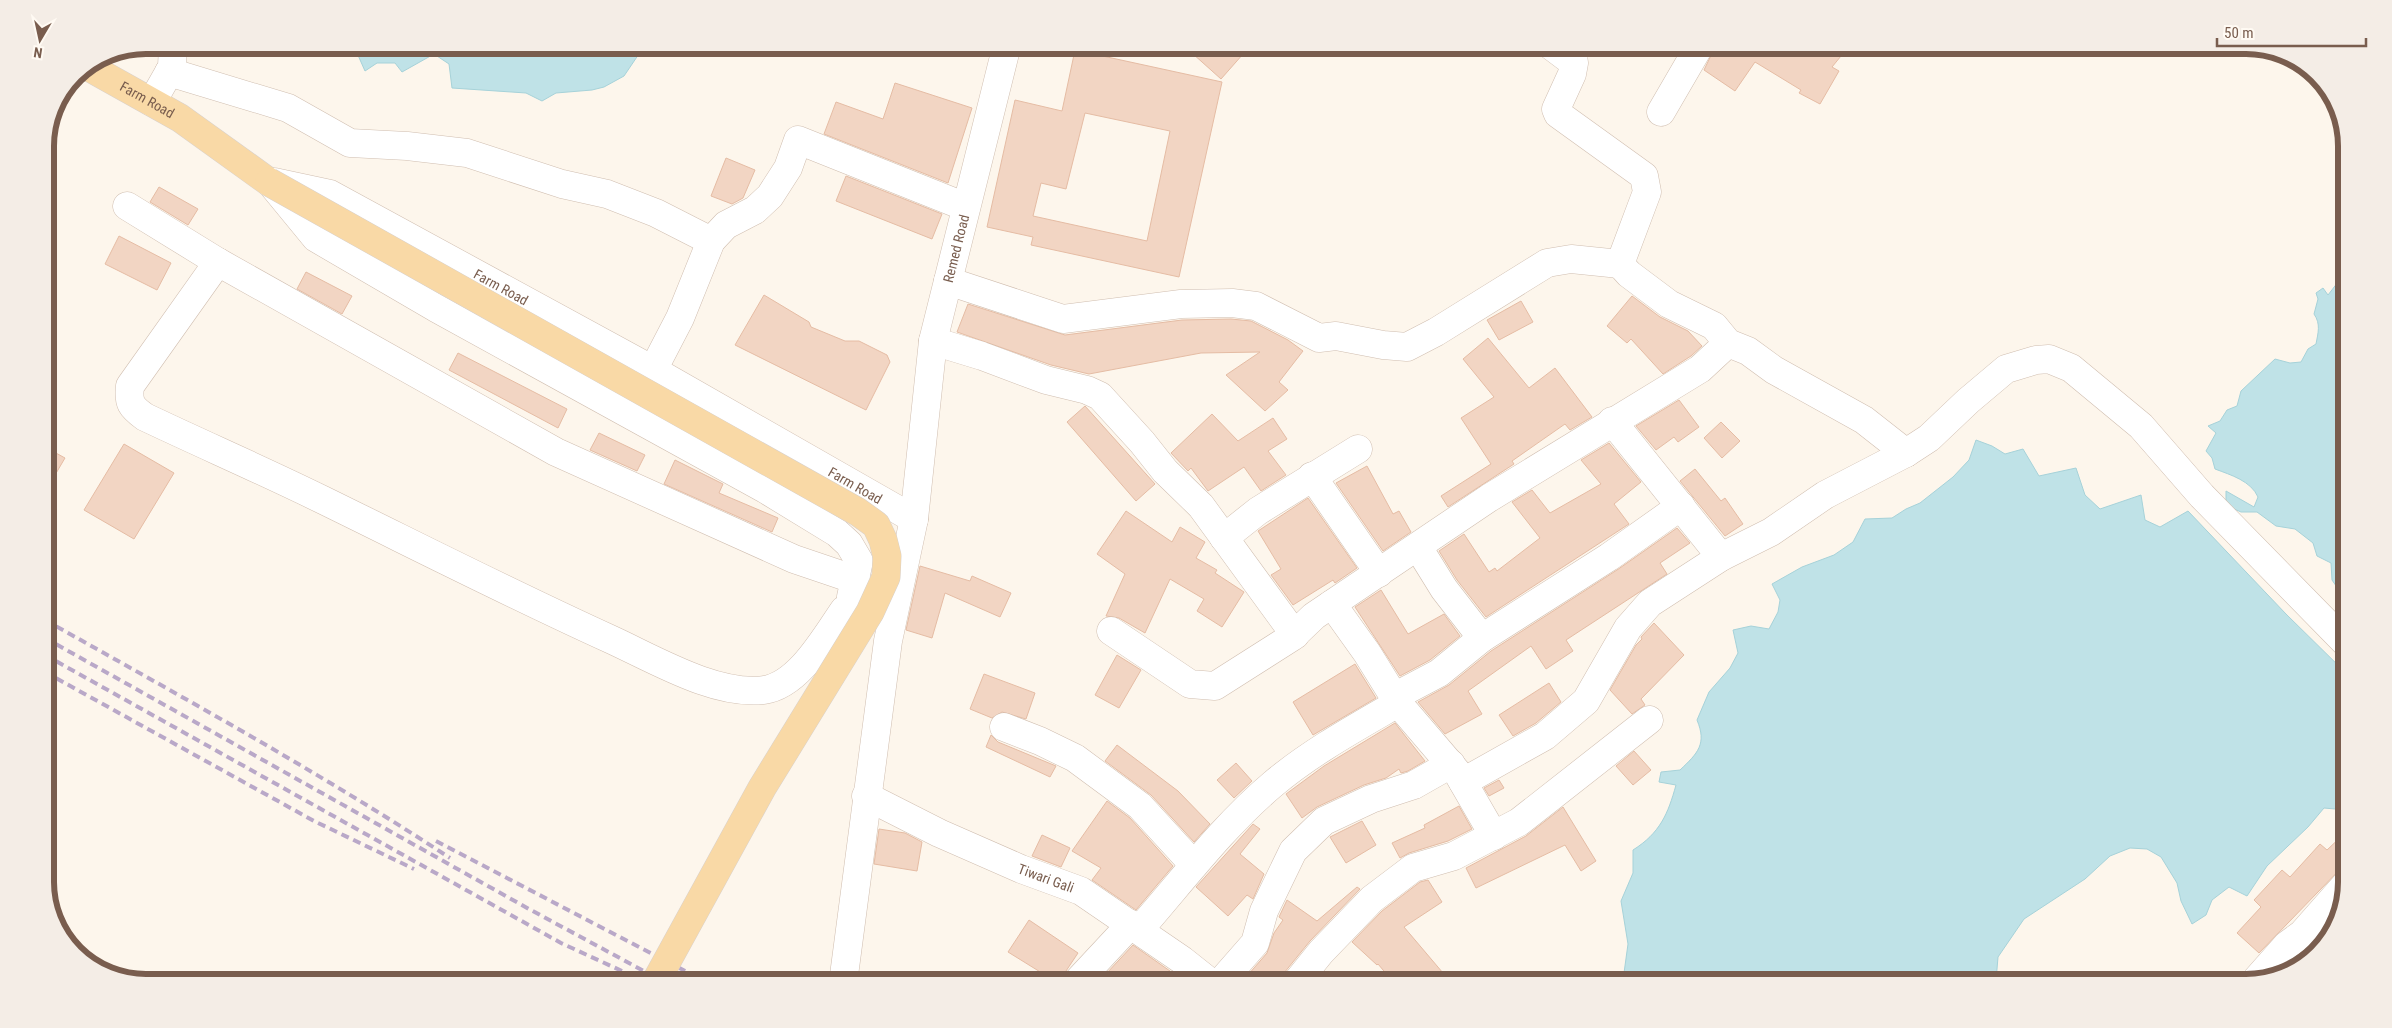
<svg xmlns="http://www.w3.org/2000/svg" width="2392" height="1028" viewBox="0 0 2392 1028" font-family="'Roboto Condensed',sans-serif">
  <rect width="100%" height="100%" fill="#fdf6ec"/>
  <path fill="#bfe2e7" stroke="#a6d2d9" d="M307,45H645L624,76L604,87L592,90L556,93L542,101L526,93L452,88L449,64L434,54L402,72L395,63H377L365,71L357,53L311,50Z
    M2347,261V597L2343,596L2332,580L2331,563L2317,556L2313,543L2295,529L2276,526L2257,512H2241L2232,508L2226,501V491L2254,507L2258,497C2251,481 2231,475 2215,469L2212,458L2206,451L2216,433L2208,426L2220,421L2227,410L2237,406L2241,391L2275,359L2290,363L2301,362L2308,349L2316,344C2318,333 2321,324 2314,314L2318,299L2316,293L2323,288L2328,295L2338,282V270Z
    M1976,440L1992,446L2005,454L2023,449L2039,476L2076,468L2085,495L2100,509L2141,495L2145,520L2160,527L2188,511L2286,614L2347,674V805L2335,809L2324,808L2308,827L2267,866L2247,896L2229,887L2212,900L2206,915L2192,924L2181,901L2177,883L2161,857L2147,849L2130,848L2110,856L2085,879L2024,919L1998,957L1996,981L1991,983H1702C1683,974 1662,988 1642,983C1636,982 1629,976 1624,973L1628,944L1621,901L1633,873V850C1660,833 1668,814 1676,785L1659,782L1661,772L1680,770C1698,753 1707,744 1697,720L1709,692L1730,668L1738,653L1733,630L1751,626L1769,629L1778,612L1780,600L1772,584L1802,567L1834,555L1853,542L1865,519L1892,518L1906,509L1920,503L1953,477L1969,460Z"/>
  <path fill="#f2d5c3" stroke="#e5bca4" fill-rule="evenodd" d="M1183,45H1251L1221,79Z
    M1716,45H1850L1832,67L1839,71L1820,104L1799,93L1801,90L1755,62L1735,91L1704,70Z
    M1075,50L1222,82L1179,277L1031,245L1033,237L987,227L1015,100L1062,111ZM1085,113L1170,131L1147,241L1033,216L1041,183L1066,189Z
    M895,83L972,108L948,183L824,134L836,102L883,119Z
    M726,158L755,170L743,198L732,204L711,196Z
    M846,176L942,214L932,239L836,201Z
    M159,187L198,209L188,225L150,202Z
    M119,236L171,263L157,290L105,264Z
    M306,272L352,296L342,314L297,289Z
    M764,295L809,322L811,327L845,341H859L887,355L890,362L866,410L735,345Z
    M1632,296L1660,317L1688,331L1702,346L1691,356L1663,374L1631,339L1627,343L1607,326Z
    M1521,301L1533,322L1499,340L1487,320Z
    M968,304L1065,335L1182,320L1231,319L1251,321L1288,340L1303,351L1279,382L1288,390L1265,411L1226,375L1260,352L1201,353L1089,374L1051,365L957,332Z
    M1488,338L1529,388L1555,368L1592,417L1570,430L1565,424L1512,461L1514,464L1448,507L1441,496L1491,464L1461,418L1494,397L1463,359Z
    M458,353L567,409L558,428L449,370Z
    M1679,400L1699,427L1678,442L1674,437L1656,450L1636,426Z
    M1085,406L1155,484L1136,501L1067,422Z
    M1212,414L1238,441L1273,418L1287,439L1268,451L1286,475L1261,491L1244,467L1208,491L1191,468L1188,471L1171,453Z
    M1721,422L1740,441L1722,458L1704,438Z
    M599,433L645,455L637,471L590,450Z
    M1609,443L1641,482L1614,504L1629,524L1486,617L1457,580L1439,551L1464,534L1489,572L1495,568L1497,571L1540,538L1512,502L1532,490L1550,513L1601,484L1581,460Z
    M124,444L174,473L134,539L84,510Z
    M45,447L65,458L45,492Z
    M675,460L723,484L719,493L778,518L772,532L664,484Z
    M1367,466L1393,514L1399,511L1411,532L1383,551L1336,483Z
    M1695,469L1721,501L1725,498L1743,524L1725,536L1680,481Z
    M1308,498L1357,568L1335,583L1333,580L1293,605L1271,575L1281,569L1258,531Z
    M1126,511L1172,542L1180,527L1205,542L1196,558L1217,570L1215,573L1244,592L1222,627L1197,611L1204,599L1170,579L1145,633L1119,618L1106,616L1125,574L1097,554Z
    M1677,528L1690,543L1660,563L1667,574L1566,640L1573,651L1546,669L1531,646L1468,691L1482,714L1445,734L1418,702L1449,685L1491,651L1617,570Z
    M920,566L970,581L972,576L1011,593L1000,617L945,593L932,638L906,630Z
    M1381,590L1408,634L1444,614L1460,636L1430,660L1400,676L1355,607Z
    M1654,623L1684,655L1641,699L1645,705L1632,714L1610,690L1636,645L1642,639L1641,637Z
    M1117,655L1141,670L1119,708L1095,695Z
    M1355,664L1376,698L1313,735L1293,702Z
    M984,674L1035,693L1026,719L1002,712L992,718L970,709Z
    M1549,683L1561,702L1536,723L1513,736L1499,715Z
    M1395,723L1425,761L1408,771L1401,773L1399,769L1386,778L1364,785L1317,807L1302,818L1286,794L1324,766Z
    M991,735L998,742L1056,766L1050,777L986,747Z
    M1117,745L1178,791L1210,824L1194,842L1151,795L1105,761Z
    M1634,751L1651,770L1633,785L1616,766Z
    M1236,763L1252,781L1234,798L1217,780Z
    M1499,780L1504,788L1489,796L1484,788Z
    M1107,801L1130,818L1173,866L1136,910L1092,880L1101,868L1072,851Z
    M1459,806L1472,829L1448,841L1409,853L1400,858L1392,843L1425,828L1424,825Z
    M1563,807L1596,861L1581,871L1565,845L1476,888L1466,868L1526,836Z
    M1362,821L1376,845L1346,863L1330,837Z
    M1253,824L1260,829L1240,854L1264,874L1253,899L1247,895L1228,916L1196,887Z
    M879,829L905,833L922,842L917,871L874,864Z
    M2347,831V862L2259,953L2237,933L2261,907L2254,900L2282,870L2290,877L2320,844L2327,850Z
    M1042,835L1070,848L1061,867L1032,856Z
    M1428,880L1442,902L1404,927L1443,973L1431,983H1394L1378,964L1377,965L1352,942L1382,911L1420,882Z
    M1357,887L1360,889L1310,941L1284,973L1281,983H1241L1267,953L1274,933L1283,920L1279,917L1287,900L1317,921Z
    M1029,920L1078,953L1058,983L1008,952Z
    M1133,945L1170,971L1160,983H1115L1105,975Z"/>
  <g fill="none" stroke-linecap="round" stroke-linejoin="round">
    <g stroke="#d0beb0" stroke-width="29">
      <g id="minor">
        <path d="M1550,45L1574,63L1572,74L1556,109L1558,114L1644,176L1647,192L1620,264L1629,274L1669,304L1714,326L1728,343L1748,351L1774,370L1864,420L1906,453"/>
        <path d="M169,72L288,108L350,143L407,146L467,153L562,184L607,194L656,213L711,241"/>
        <path d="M152,102L172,67L173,45"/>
        <path d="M1661,112L1700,45"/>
        <path d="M270,182L316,238L436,308L765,489L837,533L849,544L859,561L851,597"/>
        <path id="s1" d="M274,182L330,194L653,370L914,519"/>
        <path d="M127,206L218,262"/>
        <path d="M948,281L1063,319L1181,304L1232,303L1256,306L1319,338L1336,336L1383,345L1407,347L1436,332L1547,263L1571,259L1620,264"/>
        <path d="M933,341L982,356L1046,380L1087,390L1100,396L1142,442L1165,471L1201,506L1295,635"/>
        <path d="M653,370L680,318L711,241L726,225L755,210L770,196L788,168L798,140L966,207"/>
        <path d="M1612,421L1721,557"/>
        <path d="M1312,476L1379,573"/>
        <path d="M1224,538L1258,511L1358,449"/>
        <path d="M1418,547L1444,589L1482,638"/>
        <path d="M1332,604L1367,653L1398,703L1457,772L1494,836"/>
        <path d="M844,610C825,637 799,685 764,690C715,696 654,659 610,639C513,595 419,547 323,500C264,471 204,445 145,417C131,407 128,403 130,386L218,262L556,452L794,559L856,580"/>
        <path d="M1111,631L1190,684L1215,686L1292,637L1314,616L1489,498L1700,369L1728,343"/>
        <path d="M1004,727L1040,741L1075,758L1140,806L1194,865"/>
        <path d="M1463,782L1545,736L1586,701L1628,628L1650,603L1721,557L1771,532L1825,495L1906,453L1929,438L1968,401L2006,369L2036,360L2049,359L2071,368L2141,426L2202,496L2347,644"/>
        <path id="s2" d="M866,796L939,833L1021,869L1081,891L1182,960L1211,983"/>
        <path d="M1139,930C1182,881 1223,826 1273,784C1311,752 1355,728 1398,703L1405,691L1439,673L1482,638L1609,557L1681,506"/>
        <path d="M2256,980L2287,945L2302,934L2347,883"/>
        <path id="s3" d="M843,983L888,641L914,519L933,341L1007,45"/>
        <path d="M1076,983L1131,924"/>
        <path d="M1220,983L1255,943L1264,911L1293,851L1324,821L1371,799L1414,785L1451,764"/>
        <path d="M1296,983L1321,952L1372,899L1413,868L1454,856L1519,822L1649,720"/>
      </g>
    </g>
    <g stroke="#d9d2cd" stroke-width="29">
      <g id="major">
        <path id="s4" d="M87,66L180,118L269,182"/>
      </g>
    </g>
    <use href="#minor" stroke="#fff" stroke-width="28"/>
    <use href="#major" stroke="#f9d9a6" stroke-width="28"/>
    <path stroke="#b9a8c8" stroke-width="4" stroke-dasharray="8 5" stroke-linecap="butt" d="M45,620C182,697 319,772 450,858
      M45,638L529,909L666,983
      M45,655L561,943L648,983
      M45,672L314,821L414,869
      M436,841L708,983"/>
    <g stroke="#d9d2cd" stroke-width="29" stroke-linecap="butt">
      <path id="major-bridge" d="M269,182L858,512L876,525L883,540L887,556L886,577L870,612L762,788L655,983"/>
    </g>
    <use href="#major-bridge" stroke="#f9d9a6" stroke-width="28"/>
  </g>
  <g text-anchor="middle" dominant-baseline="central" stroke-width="5" stroke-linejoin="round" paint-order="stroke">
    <g font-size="14" fill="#795d4e" stroke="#fffaf3">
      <text stroke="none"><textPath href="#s4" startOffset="69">Farm Road</textPath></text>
      <text stroke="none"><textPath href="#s3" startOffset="744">Remed Road</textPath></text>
      <text stroke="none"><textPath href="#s1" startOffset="252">Farm Road</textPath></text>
      <text stroke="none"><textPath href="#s1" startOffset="658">Farm Road</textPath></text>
      <text stroke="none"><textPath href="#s2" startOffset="198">Tiwari Gali</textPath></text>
    </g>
  </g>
  <path d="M0 0H2392V1028H0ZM146 54H2246A92 92 0 0 1 2338 146V882A92 92 0 0 1 2246 974H146A92 92 0 0 1 54 882V146A92 92 0 0 1 146 54Z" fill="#f4ede6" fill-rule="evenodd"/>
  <path fill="none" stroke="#795d4e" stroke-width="6" d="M146 54H2246A92 92 0 0 1 2338 146V882A92 92 0 0 1 2246 974H146A92 92 0 0 1 54 882V146A92 92 0 0 1 146 54Z"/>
  <g transform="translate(40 40) rotate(189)" stroke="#fffaf3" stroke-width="4" paint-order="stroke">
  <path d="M0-4L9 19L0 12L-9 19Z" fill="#795d4e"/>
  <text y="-8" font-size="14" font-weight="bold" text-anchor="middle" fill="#795d4e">N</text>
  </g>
  <path d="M2217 38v8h149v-8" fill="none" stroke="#795d4e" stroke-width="2.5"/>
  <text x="2224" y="38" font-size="15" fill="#795d4e" stroke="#fffaf3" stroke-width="4" paint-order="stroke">50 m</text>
</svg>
